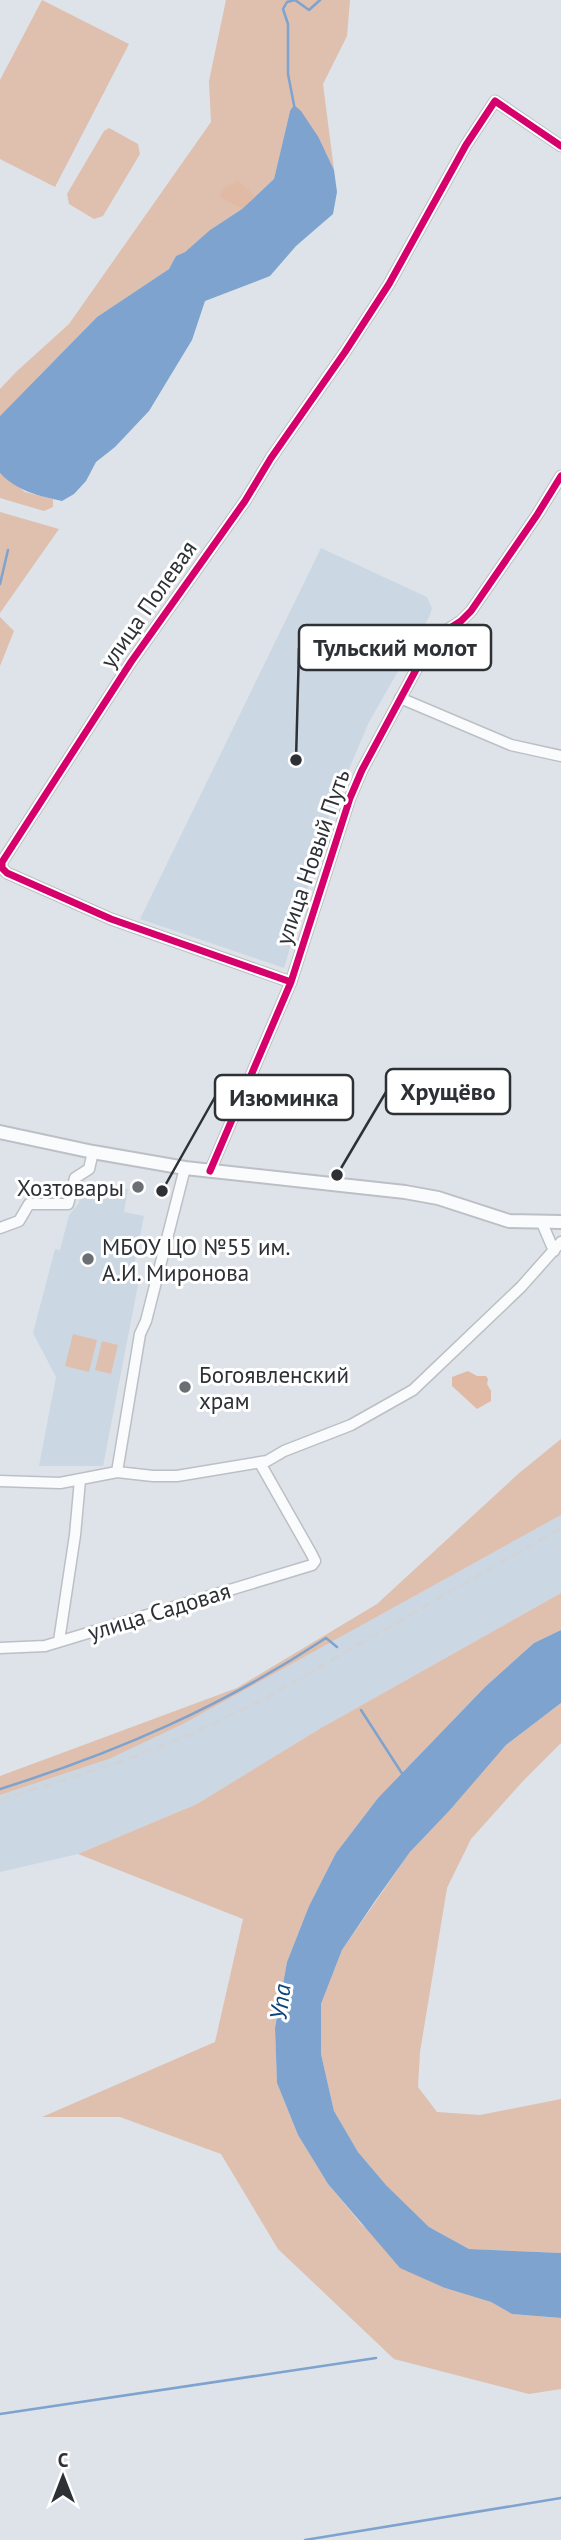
<svg xmlns="http://www.w3.org/2000/svg" width="561" height="2540" viewBox="0 0 561 2540" font-family="'PT Sans',sans-serif">
  <rect width="100%" height="100%" fill="#dde3e9"/>
  <path fill="#ccd7e4" d="M321,548L427,597L432,608L429,617L369,722L329,816L284,968L140,919Z
    M82,1182L128,1189L124,1212L144,1216L133,1270L138,1285L103,1466H39L56,1377L33,1333L55,1249L60,1250L69,1215L79,1203Z
    M561,1515V1593L321,1728L197,1804L78,1854L0,1872V1795L109,1759L183,1724Z"/>
  <path fill="#dfbfae" d="M42,0L129,44L55,187L0,159V80Z
    M226,0H350L347,36L323,84L334,170L319,138L290,111L274,179L242,209L210,230L185,252L176,256L169,269L97,317L0,416V389L16,372L69,324L211,122L209,81Z
    M109,128L138,144L140,154L103,216L94,219L69,204L67,194L104,131Z
    M0,473L25,492L53,499V507L44,511L0,498Z
    M0,512L59,529L0,613Z
    M0,617L14,631L0,666Z
    M73,1334L97,1340L89,1372L65,1366Z
    M102,1341L118,1345L111,1374L95,1370Z
    M561,1439V1515L183,1724L109,1759L0,1795V1776L237,1688L377,1604L518,1474Z
    M561,1593V1630L534,1643L485,1687L378,1798L336,1853L309,1906L287,1962L275,2028L277,2083L298,2135L328,2184L362,2225L445,2288L491,2302L512,2314L561,2318V2389L529,2394L394,2359L278,2249L221,2154L120,2117H42L215,2042L243,1919L78,1854L197,1804L321,1728Z
    M561,1703V1743L523,1781L471,1839L447,1888L420,2052L418,2087L437,2112L480,2115L561,2099V2253L469,2249L429,2227L386,2185L358,2152L334,2111L321,2054V2004L342,1950L410,1852L450,1810L506,1745Z"/>
  <path fill="#e0baa5" d="M238,181L255,196L242,209L219,196L226,186Z
    M468,1371L477,1376H486L488,1379L487,1384L491,1391V1401L477,1409L452,1386V1377Z"/>
  <path fill="#7da3ce" d="M294,105L301,111L319,138L334,170L337,192L333,214L296,246L270,276L205,301L192,340L149,411L115,447L96,462L86,481L74,494L62,501C39,496 17,491 0,473V416L97,317L169,269L176,256L185,252L210,230L242,209L274,179L290,111Z
    M561,1630V1703L506,1745L450,1810L410,1852L375,1901L342,1950L321,2004V2054L334,2111L358,2152L386,2185L429,2227L469,2249L561,2253V2318L512,2314L491,2302L445,2288L400,2268L328,2184L298,2135L277,2083L275,2028L287,1962L309,1906L336,1853L378,1798L485,1687L534,1643Z"/>
  <g fill="none" stroke-linecap="round" stroke-linejoin="round">
    <path stroke="#7da3ce" stroke-width="2.5" d="M294,105L288,74V24L283,9L287,2L295,0L309,10L320,0
      M0,584L8,550
      M361,1710L403,1775
      M0,1789C118,1752 223,1706 326,1638L337,1647
      M0,2414L376,2358
      M305,2540L561,2498"/>
    <g stroke="#bcc0c5" stroke-width="13">
      <path id="minor" d="M400,698L511,745L561,756
        M291,982L111,919L7,873L2,868V862L131,662L245,501L271,458L345,352L389,284L466,145L495,101L561,146
        M210,1171L291,982L350,798L362,770L432,640L461,621L471,611L537,515L561,476
        M542,1223L554,1251
        M0,1228L19,1221L29,1204H68L75,1178L89,1169L93,1152
        M117,1472L140,1334L146,1321L185,1168
        M0,1481L60,1483L117,1472L153,1476H177L267,1461L284,1451L351,1425L413,1390L521,1287L561,1242
        M59,1641L75,1535L80,1480
        M0,1648L45,1646L312,1565L315,1561L311,1553L260,1463"/>
    </g>
    <g stroke="#bcc0c5" stroke-width="16">
      <path id="major" d="M0,1132L93,1152L185,1168L405,1192L438,1198L509,1221L561,1222"/>
    </g>
    <use href="#minor" stroke="#fafbfc" stroke-width="10"/>
    <use href="#major" stroke="#fafbfc" stroke-width="12"/>
    <path stroke="#d1d3d5" stroke-width="2.5" stroke-dasharray="10 5" stroke-linecap="butt" d="M0,1800L114,1764L189,1735L262,1700L561,1528"/>
    <g stroke="#fff" stroke-width="11">
      <path id="cycleway" d="M291,982L111,919L7,873L2,868V862L131,662L245,501L271,458L345,352L389,284L466,145L495,101L561,146
        M210,1171L291,982L350,798L362,770L432,640L461,621L471,611L537,515L561,476"/>
    </g>
    <use href="#cycleway" stroke="#d6006c" stroke-width="7"/>
  </g>
  <g fill="#6b6f74" stroke="#fff" stroke-width="2.5">
    <circle cx="138" cy="1187" r="7"/>
    <circle cx="88" cy="1259" r="7"/>
    <circle cx="185" cy="1387" r="7"/>
  </g>
  <g text-anchor="middle" dominant-baseline="central" stroke-width="6" stroke-linejoin="round" paint-order="stroke">
    <g font-size="23" fill="#2d3135" stroke="#fff">
      <text transform="translate(148 604) rotate(-55)">улица Полевая</text>
      <text transform="translate(312 857) rotate(-71)">улица Новый Путь</text>
      <text transform="translate(159 1611) rotate(-17)">улица Садовая</text>
    </g>
    <g font-size="23" fill="#2d3135" stroke="#fff" text-anchor="start">
      <text x="124" y="1187" text-anchor="end">Хозтовары</text>
      <text x="102" y="1246">МБОУ ЦО №55 им.<tspan x="102" dy="26">А.И. Миронова</tspan></text>
      <text x="199" y="1374">Богоявленский<tspan x="199" dy="26">храм</tspan></text>
    </g>
    <g font-size="24" font-style="italic" fill="#0c447b" stroke="#fff">
      <text transform="translate(280 2002) rotate(-83)">Упа</text>
    </g>
  </g>
  <path fill="none" stroke="#2d3135" stroke-width="2.5" d="M296 760L299 648M337 1175L386 1092M162 1191L215 1097"/>
  <g fill="#2d3135" stroke="#fff" stroke-width="2.5">
    <circle cx="296" cy="760" r="7"/>
    <circle cx="337" cy="1175" r="7"/>
    <circle cx="162" cy="1191" r="7"/>
  </g>
  <g fill="#fff" stroke="#2d3135" stroke-width="2.5">
    <rect x="299" y="625" width="192" height="45" rx="7"/>
    <rect x="386" y="1069" width="124" height="45" rx="7"/>
    <rect x="215" y="1075" width="138" height="45" rx="7"/>
  </g>
  <g font-size="24" text-anchor="middle" font-weight="bold" fill="#2d3135">
    <text x="395" y="656">Тульский молот</text>
    <text x="448" y="1100">Хрущёво</text>
    <text x="284" y="1106">Изюминка</text>
  </g>
  <g transform="translate(63 2477)" stroke="#ffffff" stroke-width="5" paint-order="stroke">
  <path d="M0-5L12 26L0 18L-12 26Z" fill="#2d3135"/>
  <text y="-10" font-size="19" font-weight="bold" text-anchor="middle" fill="#2d3135">С</text>
  </g>
</svg>
